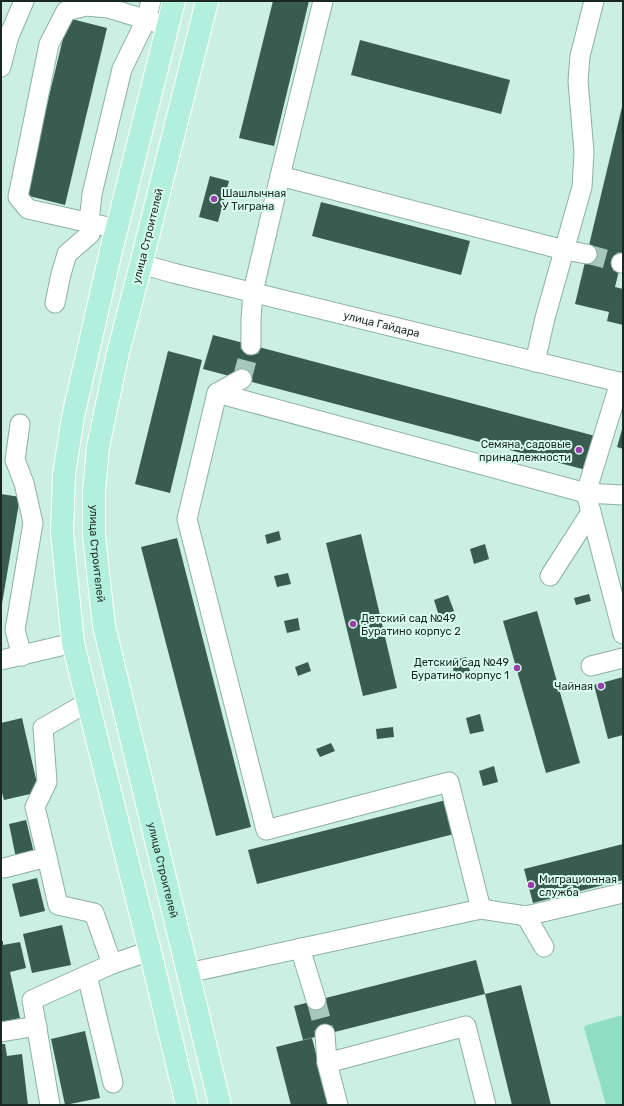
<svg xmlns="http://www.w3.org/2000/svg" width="624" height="1106" viewBox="0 0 624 1106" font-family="Rubik,sans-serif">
  <rect width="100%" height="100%" fill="#cbefe2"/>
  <path fill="#8fddc3" d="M623,1015V1105H606L584,1027L587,1025Z"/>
  <path fill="#3a5b50" d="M273,1H309L274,146L239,138Z
    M68,18L107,28L65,205L25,195Z
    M360,40L510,80L501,114L351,75Z
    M622,107L623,254L615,287L623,289V325L607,321L609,312L575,304Z
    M210,176L229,181L218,222L199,217Z
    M321,202L470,241L461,275L312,236Z
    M213,335L599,437L590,471L203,369Z
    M168,351L202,360L170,493L135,484Z
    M623,426V449L617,447Z
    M1,494L20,497L2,604H1Z
    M279,531L281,540L267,544L265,535Z
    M361,534L397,688L363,696L326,543Z
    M177,538L251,827L216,836L141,547Z
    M485,544L489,559L474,564L470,549Z
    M288,573L291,584L277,587L274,576Z
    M589,594L591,601L576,605L574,598Z
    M448,595L454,611L439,616L434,600Z
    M537,611L580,763L546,773L503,621Z
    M298,618L300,630L287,633L284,621Z
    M466,657L470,671L455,676L451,661Z
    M308,662L311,671L298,676L295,667Z
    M623,677V735L608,739L594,685Z
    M480,714L484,731L470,734L466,718Z
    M22,718L39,792L4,800L1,789V723Z
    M393,727L394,737L377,739L376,729Z
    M331,743L335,751L320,757L316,749Z
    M494,766L498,782L483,786L479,771Z
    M446,800L454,834L257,884L248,850Z
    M26,820L34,853L16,858L9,824Z
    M623,844V880L533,903L524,869Z
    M37,878L45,911L20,917L12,884Z
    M62,925L71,965L32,973L23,934Z
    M1,941H3V945L20,942L26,968L10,972L20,1018L1,1022Z
    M476,960L485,994L521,985L551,1105H512L485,994L303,1040L294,1006Z
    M85,1031L100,1098L65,1105L51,1039Z
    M312,1038L329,1105H291L276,1047Z
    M1,1044H5L7,1056L22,1054L28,1105H1Z"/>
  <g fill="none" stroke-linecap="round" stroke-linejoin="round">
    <path stroke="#a8c7bc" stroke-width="19" stroke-dasharray="19 10" stroke-linecap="butt" d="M587,254L621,263
      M242,379L251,345
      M316,1000L325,1034"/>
    <g stroke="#8db0a3" stroke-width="21">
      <g id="minor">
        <path d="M323,1L280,176L564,250L587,254"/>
        <path d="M1,36H9L24,1"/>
        <path d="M1,67L9,36"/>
        <path d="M117,229L28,209L18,197L49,44L66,11L86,6L108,8L167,26"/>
        <path d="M621,263H623"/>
        <path id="s1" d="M141,264L173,273L623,383"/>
        <path d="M55,303L61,274L67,254L90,234L89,222L92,194L122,69L146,20L151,1"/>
        <path d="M251,345V319L253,292L280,176"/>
        <path d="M535,362L545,318L582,187L584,152L578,81L580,56L594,1"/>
        <path d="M242,379L217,393L187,519L266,830L449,782L481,909"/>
        <path d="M620,382L586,493L623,634"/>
        <path d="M217,393L586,493L623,495"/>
        <path d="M20,424L15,460L24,483L33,523L15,630L22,656"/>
        <path d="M550,576L591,512"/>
        <path d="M1,660L73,643"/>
        <path d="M591,666L623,658"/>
        <path d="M47,857L35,807L47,782L43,728L88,702"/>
        <path d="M4,868L47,857L58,905L94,913L112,964L150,951"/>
        <path d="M526,916L544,947"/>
        <path d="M300,948L316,1000"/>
        <path d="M188,973L481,909L526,916L623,893"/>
        <path d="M87,975L113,1083"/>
        <path d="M1,1032L37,1026"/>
        <path d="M325,1034L327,1063L466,1026L486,1105"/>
        <path d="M327,1063L338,1105"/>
        <path d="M50,1105L32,1000L112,964"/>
      </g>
    </g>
    <g stroke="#fff" stroke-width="24">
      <g id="major">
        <path d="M174,1L110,255L73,417L64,474L62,533L73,643L150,951L187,1105"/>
        <path id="s2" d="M207,1L141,264L117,357L98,447L94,491V536L104,626L220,1105"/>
      </g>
    </g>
    <use href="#minor" stroke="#fff" stroke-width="19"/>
    <use href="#major" stroke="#b2efdc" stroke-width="22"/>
  </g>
  <g fill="#9a3faa" stroke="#d8fdef" stroke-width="1.5">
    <circle cx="214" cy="199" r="4"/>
    <circle cx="579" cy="450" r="4"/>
    <circle cx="353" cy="624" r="4"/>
    <circle cx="517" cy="668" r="4"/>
    <circle cx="601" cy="686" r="4"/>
    <circle cx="531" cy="885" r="4"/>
  </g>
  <g text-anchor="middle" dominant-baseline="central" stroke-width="4" stroke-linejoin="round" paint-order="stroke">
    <g font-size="11" fill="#1a2824" stroke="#d8fdef" text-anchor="start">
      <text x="222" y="193">Шашлычная<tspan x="222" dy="13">У Тиграна</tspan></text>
      <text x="571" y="444" text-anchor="end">Семяна, садовые<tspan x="571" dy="13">принадлежности</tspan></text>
      <text x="361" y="618">Детский сад №49<tspan x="361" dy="13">Буратино корпус 2</tspan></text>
      <text x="509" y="662" text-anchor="end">Детский сад №49<tspan x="509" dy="13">Буратино корпус 1</tspan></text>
      <text x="593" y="686" text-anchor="end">Чайная</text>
      <text x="539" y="879">Миграционная<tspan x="539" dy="13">служба</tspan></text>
    </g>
    <g font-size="11" fill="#1a2824" stroke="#d8fdef">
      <text transform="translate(148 236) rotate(-76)">улица Строителей</text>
      <text stroke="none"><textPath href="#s1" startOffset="248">улица Гайдара</textPath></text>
      <text stroke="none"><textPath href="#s2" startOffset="566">улица Строителей</textPath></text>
      <text stroke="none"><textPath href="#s2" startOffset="890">улица Строителей</textPath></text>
    </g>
  </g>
  <rect width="624" height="1106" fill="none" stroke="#1a2824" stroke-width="4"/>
</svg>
